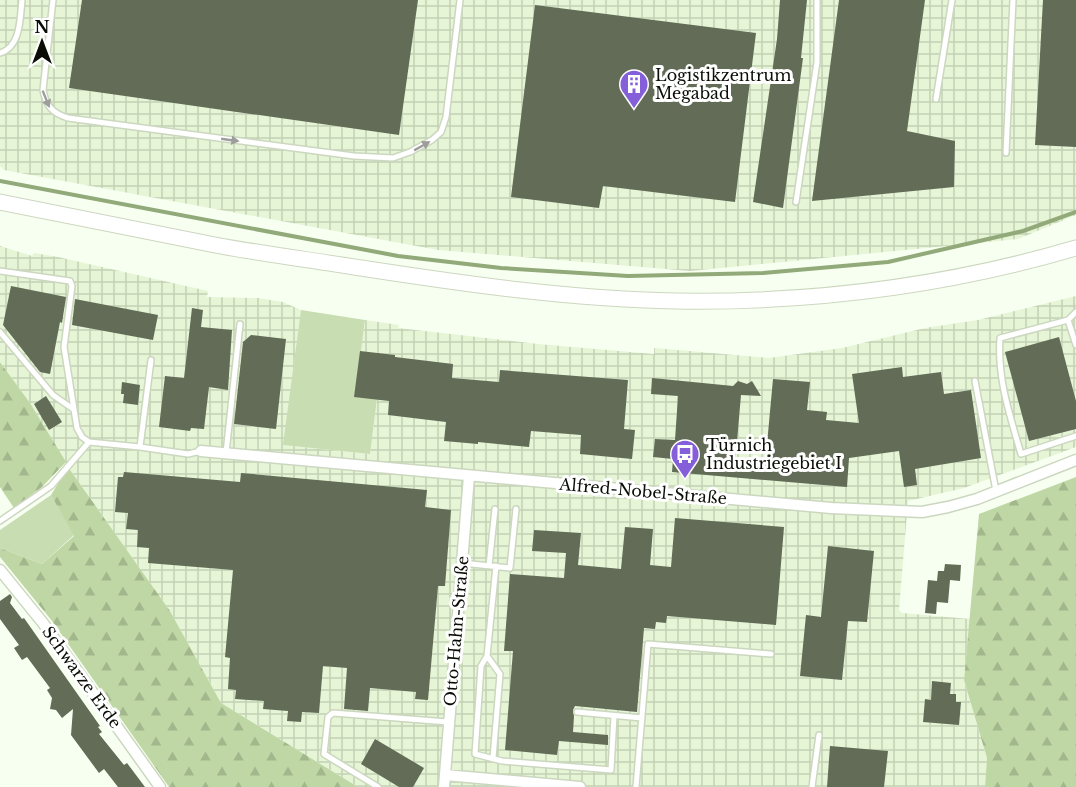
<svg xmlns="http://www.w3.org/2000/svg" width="1076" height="787" viewBox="0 0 1076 787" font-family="'Libre Baskerville',serif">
  <defs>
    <pattern id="industrial-grid" width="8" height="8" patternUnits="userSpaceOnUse" patternTransform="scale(1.5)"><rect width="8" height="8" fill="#e5f5d5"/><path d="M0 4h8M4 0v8" fill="none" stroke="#c3d1b5"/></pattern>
    <pattern id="forest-firs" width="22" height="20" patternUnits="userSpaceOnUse" patternTransform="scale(1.5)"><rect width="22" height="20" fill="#bfd7a5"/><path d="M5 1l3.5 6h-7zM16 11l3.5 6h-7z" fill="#a3b78d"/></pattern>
  </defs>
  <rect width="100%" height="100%" fill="#f7fff0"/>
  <path fill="url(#industrial-grid)" d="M0,0H1076V215L1018,239L690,271L438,250L4,170L0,166Z
    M0,246L32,256L34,253L58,257L208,291L207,297L258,298L283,302L301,310L284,445L370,454L377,400L354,397L365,320L399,325L398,328L538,344L654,354V348L769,358L842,348L925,328L978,320L1076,296V447L964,488L908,501L899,610L902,613L970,619L964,680L987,758L985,787H358L221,703L170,611L68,467L30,403L0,362Z"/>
  <path fill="#c8ddb2" d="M301,310L365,320L355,396L377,399L370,454L283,445Z
    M51,495L74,535L42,564L0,548V530Z"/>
  <path fill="url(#forest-firs)" d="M0,362L30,403L66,462L42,487L14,508L0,487Z
    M68,467L170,611L221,703L358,787H169L52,621L0,557V548L42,564L74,536L51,495Z
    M1076,477V787H985L987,758L964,680L979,514Z"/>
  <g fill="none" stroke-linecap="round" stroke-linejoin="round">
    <path stroke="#92a979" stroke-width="4" d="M0,181L398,256L501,268L628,276L763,273L888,262L1023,231L1076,212"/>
  </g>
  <path fill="#626c57" d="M82,0H418L399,135L69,88Z
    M780,0H807L801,58H803L783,208L753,202L777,39Z
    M839,0H925L907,131L955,141L954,187L812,201Z
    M1043,0H1076V147L1035,145Z
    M535,5L756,33L735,202L603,186L599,208L511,197Z
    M11,286L66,297L62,323L60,322L50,374L40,372L3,325Z
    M75,299L158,315L153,340L72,325Z
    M192,308L203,310L201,327L232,330L228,390L209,387L204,429L191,428L190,431L159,427L165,376L184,378Z
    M251,335L286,339L276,429L234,424L243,342Z
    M1059,337L1076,401V429L1029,441L1005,352Z
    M360,351L395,355V357L453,364L452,378L499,382L500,370L628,380L624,429L635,430L632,459L580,454L581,435L531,431L529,447L478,442V444L444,441L446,422L388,415L389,401L354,397Z
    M902,367L903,377L941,372L944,394L971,390L981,458L915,469L917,485L904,487L899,451L849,458L847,487L672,472L673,459L653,457L655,439L675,440L678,396L651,394L652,378L733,386L738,381L747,384L752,381L761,396L741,395L735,464L765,466L773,379L810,382L807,410L827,412L826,420L859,423L852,374Z
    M122,382L140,385L138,405L123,403L124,394H121Z
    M46,396L62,422L49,430L34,404Z
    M124,472L240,482L241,473L427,490L425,507L451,510L445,586H438L428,700L415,699L416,692L370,688L368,711L344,709L347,668L323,666L319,713L302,712L301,722L287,721L288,711L263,709L264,701L235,699L236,690L228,689L230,658L225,657L233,570L148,563L149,548L137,547L138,530L126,529L128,513L115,512L118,477H123Z
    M675,518L784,527L776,625L667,616L666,623L656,622L655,629L644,628L637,712L575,706L573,710L574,716L573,732L608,735V745L559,741L557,755L505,750L513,651H504L510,574L564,578L566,553L532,551L534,530L581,533L578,565L621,569L625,527L653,529L650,565L671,567Z
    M828,546L874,551L867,622L848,621L842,680L800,676L806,615L821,617Z
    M945,564L961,565L960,581L950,580L948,603L937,602L936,614L925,613L928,580L937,581L938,571H944Z
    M10,594L12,597L10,603L22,619L24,618L100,726L98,727L102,732L99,734L124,765L127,763L145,787H118L104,769L99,773L71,735L73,709L62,718L56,710L50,709L52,698L47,690L50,688L27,657L22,660L14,648L19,645L0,619V601Z
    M932,681L951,683L950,694H956V702H961L959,725L923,722L925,699L931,700Z
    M375,739L424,768L413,787H399L361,764Z
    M830,746L888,751L884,787H827Z"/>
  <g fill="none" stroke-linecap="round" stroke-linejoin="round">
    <g stroke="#ccd7c0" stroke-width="8">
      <path id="service" d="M53,0L43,90C46,106 52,113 68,118L354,156L393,158L410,152L432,140L441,132L446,117L460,0
        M0,53C21,47 20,18 22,0
        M936,99L952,0
        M1006,153L1013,0
        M796,202L817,62V0
        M0,271L70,281L72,286L64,347L77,428L82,437L89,442L140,447
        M1068,320L1076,312
        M0,332L53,395L73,409
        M1076,345L1068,320L1000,338C997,378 1010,416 1021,454L1076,436
        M151,360L140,447L188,454L201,451
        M975,381L996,491
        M226,453L240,324
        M0,521L51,486L89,442
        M462,563L510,568L516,509
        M489,566L495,509
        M496,566L487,656L481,666L475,754L502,761L611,770L614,716
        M487,656L500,674L493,758
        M577,712L642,718
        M378,787L324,754L328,717L333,713L448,722
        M636,787L648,644L771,654
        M812,787L819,735"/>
    </g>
    <g stroke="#ccd7c0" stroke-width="13">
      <path id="minor" d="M201,451L831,508L922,512L948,507L977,499L1076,460
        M0,570L43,623L160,787
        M445,775L580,787
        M444,787L469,476"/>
    </g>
    <g stroke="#ccd7c0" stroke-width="17">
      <path id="secondary" d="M0,202C72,216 143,231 215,245C263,254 312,260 361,268C465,284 570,299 676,301C810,303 947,286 1076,248"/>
    </g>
    <use href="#service" stroke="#fff" stroke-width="5"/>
    <use href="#minor" stroke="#fff" stroke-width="10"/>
    <use href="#secondary" stroke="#fff" stroke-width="15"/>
  </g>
  <defs><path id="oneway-solid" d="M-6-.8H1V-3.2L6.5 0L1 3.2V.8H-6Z" transform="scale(1.5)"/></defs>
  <g fill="#9d9e9b">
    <use href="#oneway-solid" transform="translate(46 99) rotate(68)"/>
    <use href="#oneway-solid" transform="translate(230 140) rotate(8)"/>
    <use href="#oneway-solid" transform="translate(422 146) rotate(-29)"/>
  </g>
  <defs>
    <g id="building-pin" transform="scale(1.5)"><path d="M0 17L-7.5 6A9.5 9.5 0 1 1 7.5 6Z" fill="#845fd9" stroke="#fff"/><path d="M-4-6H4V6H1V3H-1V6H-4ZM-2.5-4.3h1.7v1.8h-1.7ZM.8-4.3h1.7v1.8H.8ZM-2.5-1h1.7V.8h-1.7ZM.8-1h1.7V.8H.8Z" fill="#fff"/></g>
    <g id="bus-pin" transform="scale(1.5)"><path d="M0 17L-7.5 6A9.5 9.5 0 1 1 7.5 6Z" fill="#845fd9" stroke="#fff"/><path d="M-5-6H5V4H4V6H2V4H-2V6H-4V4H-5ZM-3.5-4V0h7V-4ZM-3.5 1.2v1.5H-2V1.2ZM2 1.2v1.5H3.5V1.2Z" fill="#fff"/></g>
  </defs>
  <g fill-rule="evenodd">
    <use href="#building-pin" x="634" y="84"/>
    <use href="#bus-pin" x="685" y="454"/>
  </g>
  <g text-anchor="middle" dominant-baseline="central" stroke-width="6" stroke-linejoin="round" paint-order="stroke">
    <g font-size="16" fill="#0a0d06" stroke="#fff" text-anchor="start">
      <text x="655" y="75">Logistikzentrum<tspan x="655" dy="18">Megabad</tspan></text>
      <text x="706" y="445">Türnich<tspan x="706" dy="18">Industriegebiet I</tspan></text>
    </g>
    <g font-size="16" fill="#0a0d06" stroke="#fff">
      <text transform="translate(643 491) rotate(5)">Alfred-Nobel-Straße</text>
      <text transform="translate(456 631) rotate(-85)">Otto-Hahn-Straße</text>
      <text transform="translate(82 677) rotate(54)">Schwarze Erde</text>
    </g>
  </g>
  <g transform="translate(42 42)" stroke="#ffffff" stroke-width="4.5" paint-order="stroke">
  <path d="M0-4.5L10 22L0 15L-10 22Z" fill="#0a0d06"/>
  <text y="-9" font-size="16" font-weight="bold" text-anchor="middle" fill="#0a0d06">N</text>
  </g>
</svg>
